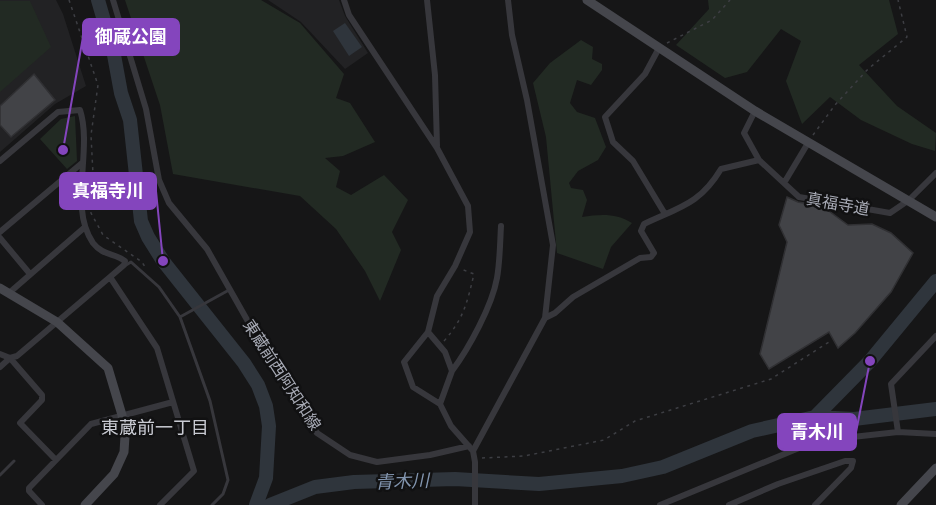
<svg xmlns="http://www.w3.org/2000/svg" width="936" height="505" viewBox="0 0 936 505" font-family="Poppins,'Noto Sans JP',sans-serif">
  <rect width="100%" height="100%" fill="#161617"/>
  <path fill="#222224" d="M0,0H56L63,14L86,86L55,104L0,152Z
    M268,0H339L345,16L368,53L345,69L301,22Z"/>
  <path fill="#222a23" d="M125,0H261L300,23L344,74L336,98L350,103L375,142L343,156L325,158L340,171L336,187L351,195L384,175L408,200L392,232L401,250L380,301L365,271L336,229L300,196L173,174L160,105Z
    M708,0H889L898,34L859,65L897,106L936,133L935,151L912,144L861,120L830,97L802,124L786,81L801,41L781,29L747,72L725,78L676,45L709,9Z
    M0,1H30L51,47L0,92Z
    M581,40L593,47L592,59L602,64V70L591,85L577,80L570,103L577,112L595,118L606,147L598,160L578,171L569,183L571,188L583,190L587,200L582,217C601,214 616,213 632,223L611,247L603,269L557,253L546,137L533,83L550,63Z
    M75,116L77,161L67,169L40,139L61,119Z"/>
  <path fill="#2f353c" d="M345,23L362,47L349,56L333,31Z"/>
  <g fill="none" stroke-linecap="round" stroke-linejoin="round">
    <path stroke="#2f353c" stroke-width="14" d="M98,0L114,55L121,93L130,120L141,221L148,237L163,261L244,363L258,385L266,406L269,426L266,478L256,505
      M815,417L854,419L936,409
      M270,505L315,487L354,482L455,479L539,484L622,476L663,467L752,431L815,417L870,361L936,281"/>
  </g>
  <path fill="#424347" stroke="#303033" stroke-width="1.5" d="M34,74L55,100L11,137L0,125V106Z
    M787,197L798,202L822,206L848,225L872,224L891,233L913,253L891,292L855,333L838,348L829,332L769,369L760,354L787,242L779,225Z"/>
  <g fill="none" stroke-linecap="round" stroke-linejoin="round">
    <path stroke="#3d3e43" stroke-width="1.5" stroke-dasharray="3 4.5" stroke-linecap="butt" d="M69,0L98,85L91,135L93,174L91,213L103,235L142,262L145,267
      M667,43L712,20L730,0
      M813,135L835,105L868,69L907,37L898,0
      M444,341C464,318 467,303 474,274L461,269
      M482,458L524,456L604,440L635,421L771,379L829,342"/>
    <path stroke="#37373c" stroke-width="3" d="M126,265L131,262L159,287L180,317L210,401L228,480L223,494L212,505
      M180,317L229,290
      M0,475L14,461"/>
    <path stroke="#37373c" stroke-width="6" d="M113,0L146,109L159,180L169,203L207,249L272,364L317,433L350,455L377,462L430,455L469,446
      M344,0L349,15L437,148L468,206L470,232L455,266L437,296L428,332L404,362L413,387L440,404L451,426L473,451L475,462V505
      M427,0L435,75L437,146
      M659,48L645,74L605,117L613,142L633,161L665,214
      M755,111L744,133L759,160L799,197L890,213L909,200L936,173
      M0,161L58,112L80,110C93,150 68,207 93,243C103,256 115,253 125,261L124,265L110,277L17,356L10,358L0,367
      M784,183L808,143
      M0,232L82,163
      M0,238L30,274
      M110,277L157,348L194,471L160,505
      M9,293L85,227
      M545,318L555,313L573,297L640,258L651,257L654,253L641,231L644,224C680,207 700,204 721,169L759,160
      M428,332L445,352L452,371L440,404
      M0,354L10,358L42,395V400L20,423L56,460
      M452,371C469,348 492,306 497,278C500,261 500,243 501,226
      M898,432L891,384L936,336
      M473,451L545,318L553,245L527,100L512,35L508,0
      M42,505L29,491V488L91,424L173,402
      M660,505L816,441L898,432L936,434
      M729,505L778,484L845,461H853L851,468L815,505"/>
    <path stroke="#45464c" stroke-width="9" d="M587,0L755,111L936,217
      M0,288L57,322L108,368L122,415L125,436L124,452L114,474L85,505
      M901,505L936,468"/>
  </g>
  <g text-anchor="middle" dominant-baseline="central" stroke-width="5" stroke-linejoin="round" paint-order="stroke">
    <g font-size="16" fill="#a8abb6" stroke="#111112">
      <text transform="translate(838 204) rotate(10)">真福寺道</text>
      <text transform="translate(282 375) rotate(57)">東蔵前西阿知和線</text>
    </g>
    <g font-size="18" fill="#c9cbd3" stroke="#111112">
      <text x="155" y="427">東蔵前一丁目</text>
    </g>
    <g font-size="18" font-style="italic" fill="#8295af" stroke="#111112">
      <text transform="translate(402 481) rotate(-2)">青木川</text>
    </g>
  </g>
  <path fill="none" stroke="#8445bd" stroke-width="2" d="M63 150L83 37M163 261L156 191M870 361L856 432"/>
  <g fill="#8445bd" stroke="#111112" stroke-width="2">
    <circle cx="63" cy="150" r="6"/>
    <circle cx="163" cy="261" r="6"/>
    <circle cx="870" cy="361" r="6"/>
  </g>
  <g fill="#8445bd" stroke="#8445bd" stroke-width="2">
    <rect x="83" y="19" width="96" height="36" rx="6"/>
    <rect x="60" y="173" width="96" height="36" rx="6"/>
    <rect x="778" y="414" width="78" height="36" rx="6"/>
  </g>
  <g font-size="18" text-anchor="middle" font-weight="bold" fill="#fff">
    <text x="131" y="43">御蔵公園</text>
    <text x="108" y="197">真福寺川</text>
    <text x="817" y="438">青木川</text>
  </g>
</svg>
